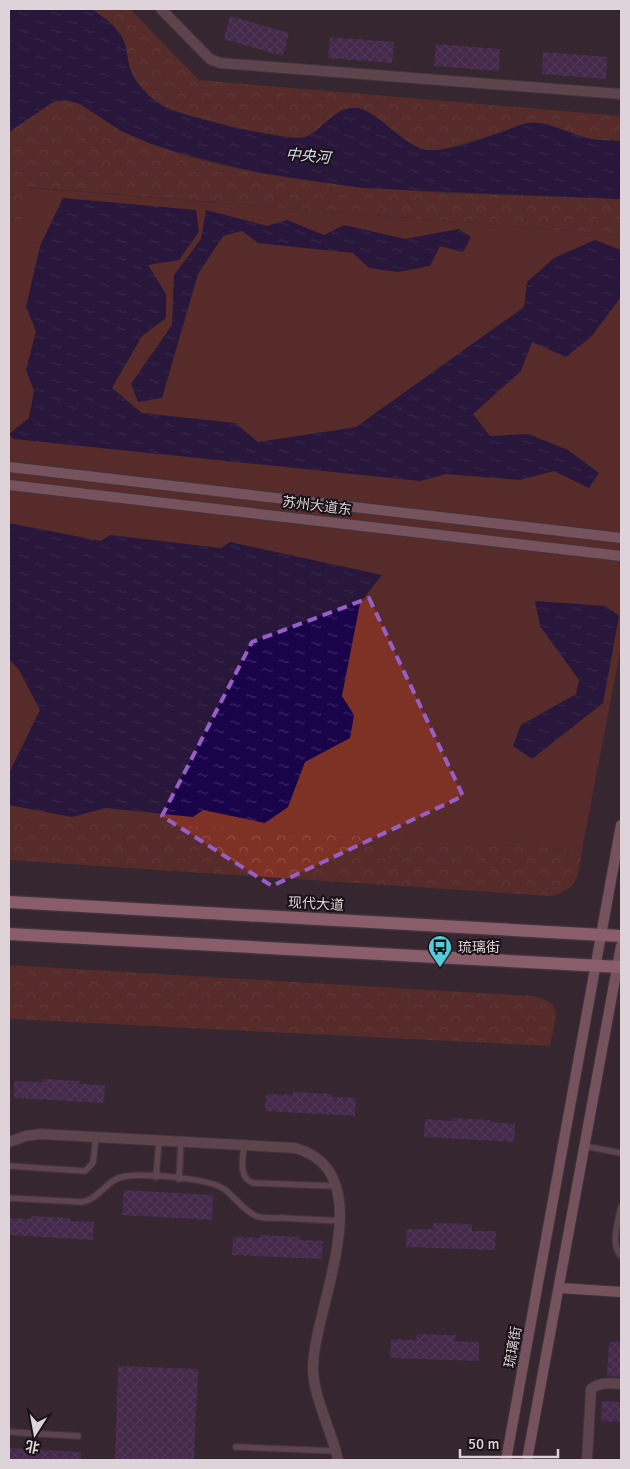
<svg xmlns="http://www.w3.org/2000/svg" width="630" height="1469" viewBox="0 0 630 1469" font-family="Signika,'Noto Sans SC',sans-serif">
  <defs>
    <pattern id="forest-crowns" width="20" height="18" patternUnits="userSpaceOnUse" patternTransform="scale(1.25)"><rect width="20" height="18" fill="#7e3225"/><path d="M2 6a3 3 0 1 1 6 0M12 15a3 3 0 1 1 6 0" fill="none" stroke="#904f44"/></pattern>
    <pattern id="water-ripples" width="26" height="14" patternUnits="userSpaceOnUse" patternTransform="scale(1.25)"><rect width="26" height="14" fill="#19044a"/><path d="M2 4q2-2 4 0t4 0M15 11q2-2 4 0t4 0" fill="none" stroke="#3a2864"/></pattern>
    <pattern id="building-cross-hatch" width="8" height="8" patternUnits="userSpaceOnUse" patternTransform="scale(1.25)"><rect width="8" height="8" fill="#572d6e"/><path d="M0 0l8 8M0 8l8-8" fill="none" stroke="#6f4b82"/></pattern>
  </defs>
  <rect width="100%" height="100%" fill="#352630"/>
  <path fill="#7e3225" d="M9,186L621,235V647L582,850L9,816Z"/>
  <path fill="url(#forest-crowns)" d="M90,9H130L199,80L621,116V141C610,140 598,141 587,138C568,134 550,121 529,123C521,124 512,128 504,131C485,137 466,144 446,148C439,150 431,152 424,150C404,145 374,109 357,108C333,107 324,130 305,137C290,143 182,116 165,107C150,99 134,82 129,65C127,56 127,48 123,39C118,27 102,15 90,9Z
    M62,100C77,100 86,109 99,117C110,124 123,132 135,137C173,154 215,164 255,172C376,195 499,194 621,199V235L26,187C23,207 25,230 9,247V220L12,209L9,194V132L53,102Z
    M9,815L582,850C578,875 580,889 551,896L9,860Z
    M9,965L531,996C566,1001 555,1019 550,1046L9,1019Z"/>
  <path fill="url(#water-ripples)" d="M9,9H90L93,10C104,18 117,27 123,39C127,47 127,56 129,65C133,82 150,99 165,107C182,116 290,143 305,137C324,130 333,106 357,108C376,109 405,148 427,150C449,153 486,137 508,130C515,127 522,124 529,123C550,121 568,134 587,138C598,141 610,140 621,141V199L362,188L255,172L180,153L149,143L121,131L81,104L65,100L53,102L9,132Z
    M63,198L196,210L199,232L179,260L148,265L166,294V318L142,336L112,388L142,413L235,423L258,442L356,427L524,307L527,282L554,258L595,240L621,250V297L591,337L566,357L532,342L521,371L473,414L490,436L528,434L568,450L599,473L589,488L554,471L519,480L446,474L420,481L14,439L9,434L29,418L34,391L26,370L36,331L26,307L40,246Z
    M206,210L267,226L287,220L324,235L344,225L405,239L459,229L471,237L463,252L440,246L430,266L398,272L369,268L353,253L258,243L242,231L223,236L198,274L162,398L138,402L131,384L172,325L174,275L201,239Z
    M9,523L101,541L110,535L221,548L230,542L382,575L360,603L342,696L354,715L350,738L305,762L288,807L265,823L203,810L193,817L106,808L72,817L9,805V773L40,710L19,670L9,659Z
    M535,601L606,606L619,616L603,703L532,759L513,746L521,725L576,694L579,680L540,626Z"/>
  <path fill="url(#building-cross-hatch)" d="M230,16L289,33L283,56L224,39Z
    M330,37L394,42L392,63L328,58Z
    M436,44L500,49L499,71L434,66Z
    M543,52L607,57L606,79L542,74Z
    M42,1079L80,1081V1084L105,1085L104,1103L14,1098V1081L42,1082Z
    M293,1092L332,1094V1097L356,1098L355,1116L265,1111L266,1094L293,1095Z
    M452,1118L490,1120V1122L515,1124L514,1142L424,1137L425,1119L452,1121Z
    M124,1190L213,1195L212,1220L122,1215Z
    M31,1216L70,1218V1221L94,1222L93,1240L9,1235V1218L31,1219Z
    M433,1223L472,1224V1231H496L495,1250L406,1247L407,1229H433Z
    M260,1235L299,1237V1240L323,1241L322,1259L232,1255L233,1237L260,1238Z
    M417,1334L456,1335L455,1341L479,1342V1361L390,1358L391,1339L416,1340Z
    M609,1342H621V1377L607,1376Z
    M118,1366L198,1369L194,1460H115Z
    M602,1401L621,1402V1422L601,1421Z
    M9,1448L81,1452V1460H9Z"/>
  <g fill="none" stroke-linecap="round" stroke-linejoin="round">
    <g stroke="#50424b" stroke-width="8">
      <path id="lane" d="M244,1145C243,1158 238,1178 253,1183L335,1186
        M584,1146L621,1153
        M9,1166L85,1171L93,1163L96,1137
        M156,1177L159,1141
        M179,1179L181,1142
        M9,1198L82,1202C100,1199 108,1177 127,1176C147,1174 209,1178 224,1189C235,1197 244,1211 256,1216C264,1219 274,1218 283,1218C302,1219 321,1220 340,1221
        M621,1207C618,1222 610,1244 621,1256
        M9,1432L78,1436
        M236,1447L336,1451"/>
    </g>
    <g stroke="#50424b" stroke-width="12">
      <path id="street" d="M161,9L210,59L220,63L621,94
        M9,1142L26,1136L40,1134L295,1148C384,1172 313,1309 313,1368C313,1397 332,1431 338,1460
        M587,1460L591,1389C600,1382 610,1383 621,1384"/>
    </g>
    <g stroke="#50424b" stroke-width="12">
      <path id="secondary" d="M9,467L621,538
        M9,485L621,556
        M560,1288L621,1292
        M506,1460L621,825
        M527,1460L621,946"/>
    </g>
    <g stroke="#50424b" stroke-width="15">
      <path id="primary" d="M9,902L621,936
        M9,934L621,967"/>
    </g>
    <use href="#lane" stroke="#8e676f" stroke-width="5.5"/>
    <use href="#street" stroke="#8e676f" stroke-width="10"/>
    <use href="#secondary" stroke="#c68895" stroke-width="10"/>
    <use href="#primary" stroke="#f1a1b2" stroke-width="12"/>
  </g>
  <path d="M0 0H630V1469H0ZM369,598L463,796L272,886L162,816L252,642Z" fill="#352630" fill-opacity=".55" fill-rule="evenodd"/>
  <path fill="none" stroke="#985ec7" stroke-width="4" stroke-dasharray="10 6" stroke-linejoin="round" d="M369,598L463,796L272,886L162,816L252,642Z"/>
  <defs>
    <g id="bus-pin" transform="scale(1.25)"><path d="M0 17L-7.5 6A9.5 9.5 0 1 1 7.5 6Z" fill="#53cbda" stroke="#181116"/><path d="M-5-6H5V4H4V6H2V4H-2V6H-4V4H-5ZM-3.5-4V0h7V-4ZM-3.5 1.2v1.5H-2V1.2ZM2 1.2v1.5H3.5V1.2Z" fill="#111"/></g>
  </defs>
  <g fill-rule="evenodd">
    <use href="#bus-pin" x="440" y="947"/>
  </g>
  <g text-anchor="middle" dominant-baseline="central" stroke-width="4" stroke-linejoin="round" paint-order="stroke">
    <g font-size="14" fill="#ddd3d9" stroke="#181116">
      <text transform="translate(317 506) rotate(7)">苏州大道东</text>
      <text transform="translate(316 904) rotate(3)">现代大道</text>
      <text transform="translate(513 1347) rotate(-80)">琉璃街</text>
    </g>
    <g font-size="14" fill="#ddd3d9" stroke="#181116" text-anchor="start">
      <text x="458" y="947">琉璃街</text>
    </g>
    <g font-size="15" font-style="italic" fill="#d9d9ee" stroke="#181116">
      <text transform="translate(308 156) rotate(5)">中央河</text>
    </g>
  </g>
  <rect width="630" height="1469" fill="none" stroke="#ddd3d9" stroke-width="20"/>
  <g transform="translate(35 1434) rotate(191)" stroke="#181116" stroke-width="4" paint-order="stroke">
  <path d="M0-4L9 19L0 12L-9 19Z" fill="#ddd3d9"/>
  <text y="-8" font-size="14" font-weight="bold" text-anchor="middle" fill="#ddd3d9">北</text>
  </g>
  <path d="M460 1449v8h98v-8" fill="none" stroke="#ddd3d9" stroke-width="2.5"/>
  <text x="468" y="1449" font-size="15" fill="#ddd3d9" stroke="#181116" stroke-width="4" paint-order="stroke">50 m</text>
</svg>
